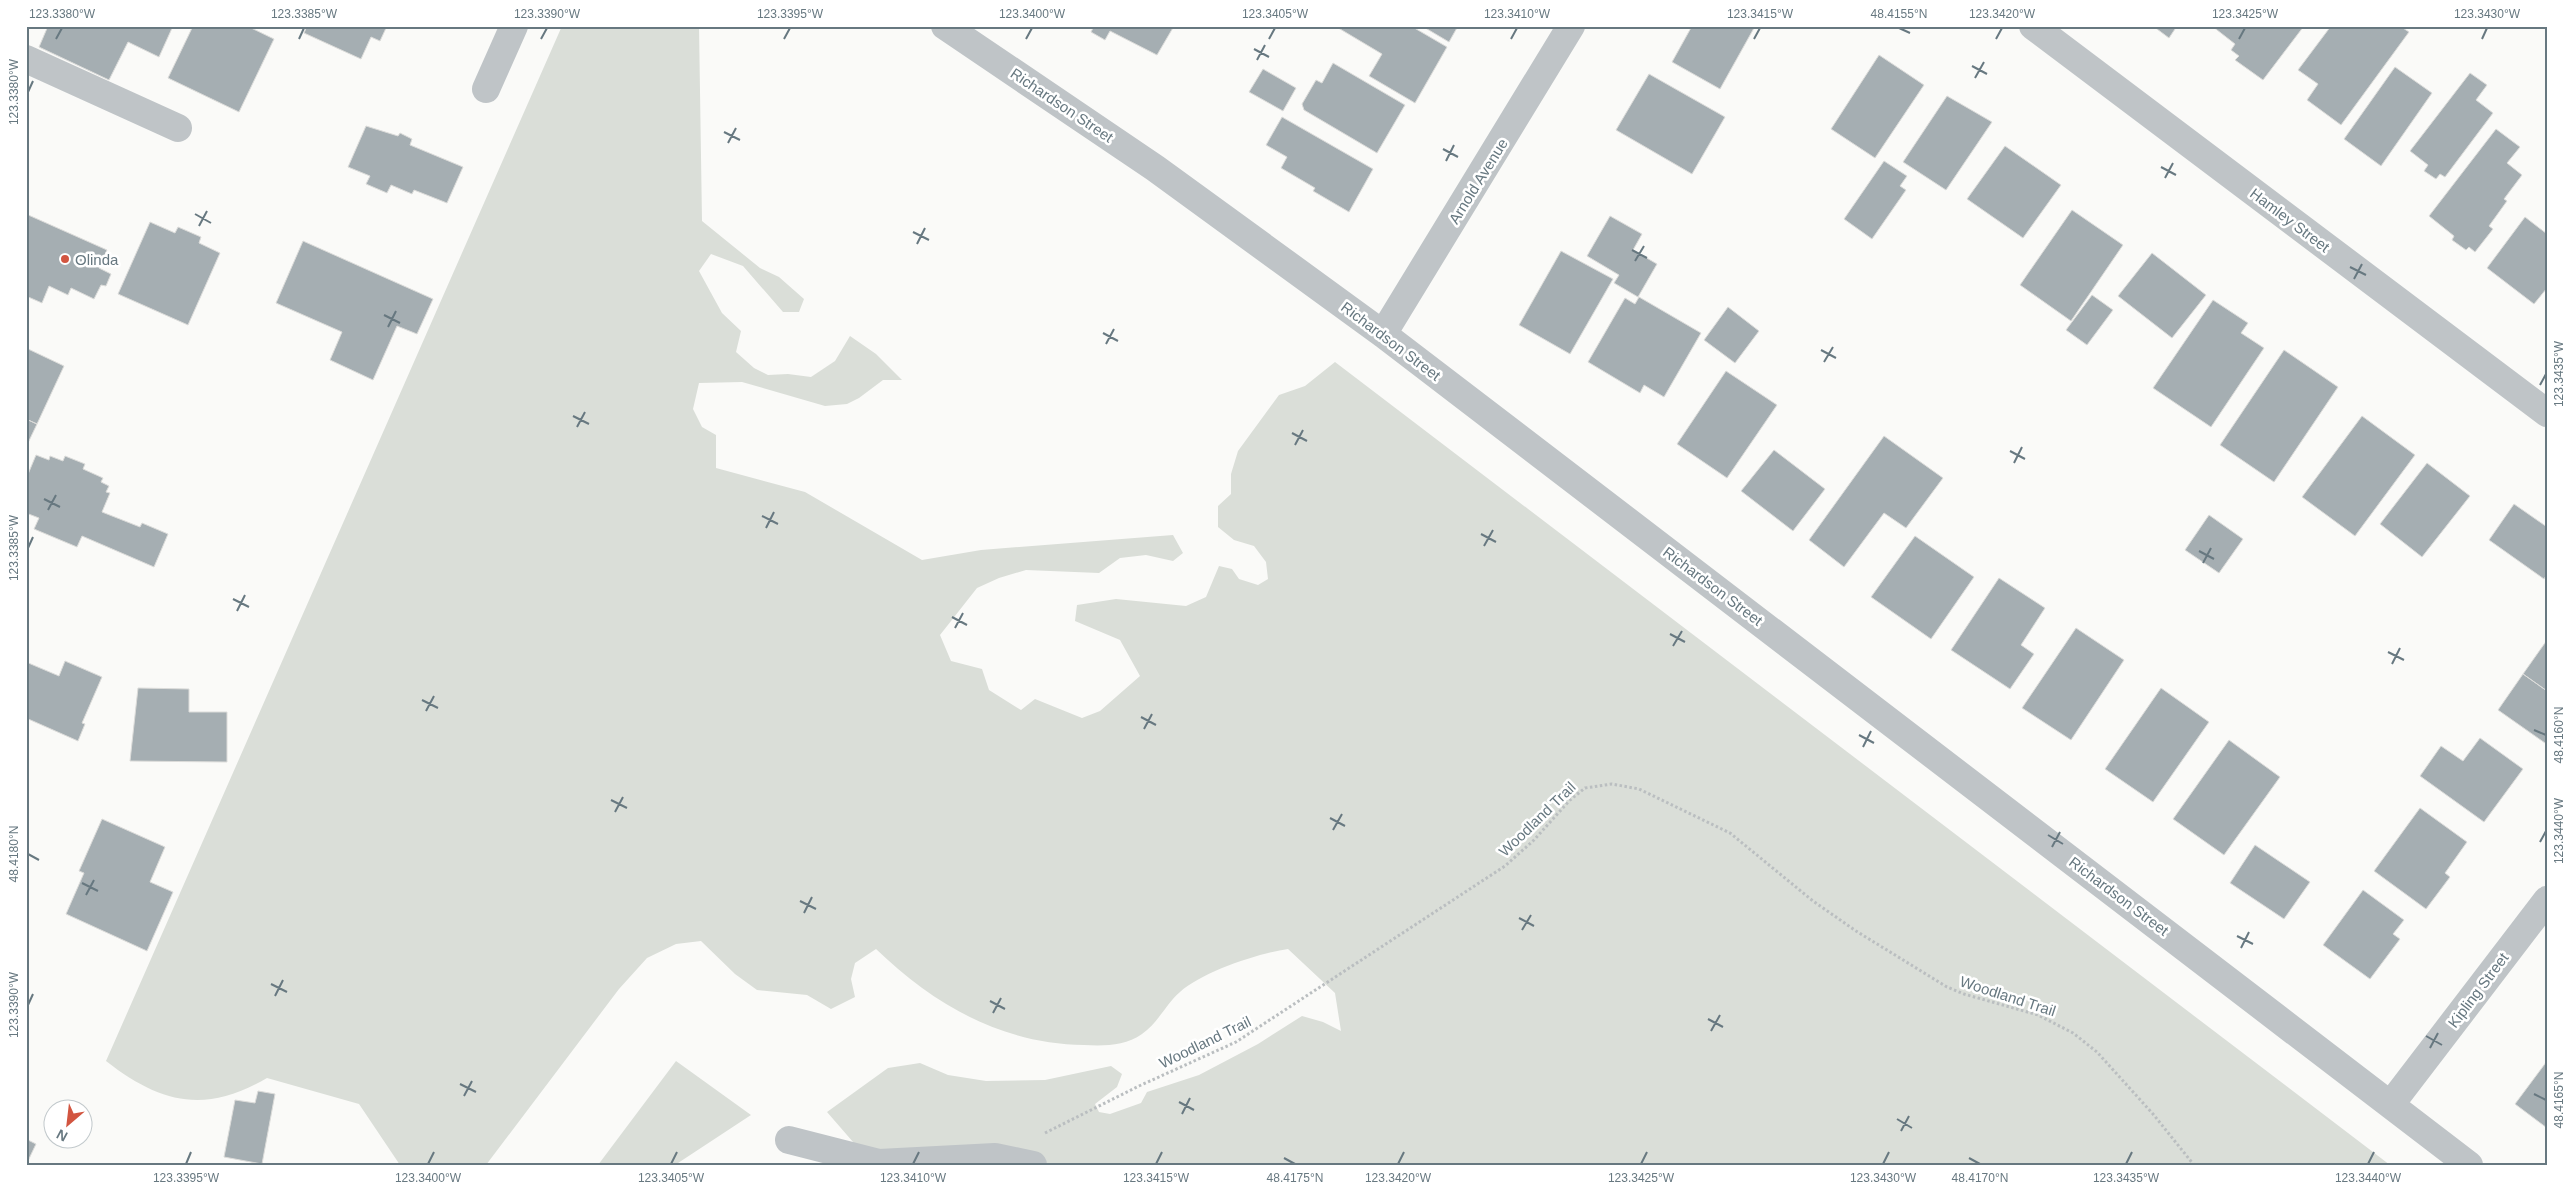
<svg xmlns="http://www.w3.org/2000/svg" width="2573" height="1191" viewBox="0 0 2573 1191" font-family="Helvetica,sans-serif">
  <rect width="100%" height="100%" fill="#fafaf8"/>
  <path fill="#daded8" d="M562,26H699L702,221L760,268L779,277L804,299L799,312H783L743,266L711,254L699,271L722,313L741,331L736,352L754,368L768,375L788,374L811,377L835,361L850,336L876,354L902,380H883L859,398L847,404L825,406L742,382L699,383L693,409L702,427L716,435V468L805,492L922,560L981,550L1173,535L1183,553L1173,561L1146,555L1120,558L1099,573L1026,570L999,578L977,588L940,635L951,661L982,669L989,690L1021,710L1035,699L1082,718L1100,711L1140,676L1120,640L1075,621L1077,605L1116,599L1186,606L1206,597L1219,566L1232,569L1239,579L1258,585L1268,579L1266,562L1254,546L1234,540L1218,527V506L1231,494V474L1238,451L1279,395L1305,386L1335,362L2390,1165H873L827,1112L888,1068L920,1063L948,1075L986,1081L1045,1080L1111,1066L1122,1074L1117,1087L1095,1104L1099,1112L1110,1114L1141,1103L1147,1092L1199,1075L1258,1044L1302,1016L1323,1022L1341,1031L1335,993L1288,949C1259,953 1202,972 1180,992C1166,1004 1158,1023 1142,1034C1125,1046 1104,1046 1084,1045C1002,1044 934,1005 876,949L855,963L851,979L855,997L831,1009L807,995L757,990L735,974L701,941L676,944L647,958L619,989L486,1165H400L359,1104L267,1078C206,1114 161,1104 106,1061Z
    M676,1061L751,1115L675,1165H598Z"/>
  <path fill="#a5aeb2" stroke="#dcdcda" d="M48,26H173L159,57L128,42L109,80L39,47Z
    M193,26H247L274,39L239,112L168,78Z
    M307,26H387L380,41L371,37L361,59L304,33Z
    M1094,26H1174L1157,55L1110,31L1105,40L1091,32Z
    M1335,26H1411L1447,47L1415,103L1369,76L1382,54Z
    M1422,26H1458L1449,42Z
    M1692,26H1751L1754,28L1720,89L1672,62Z
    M2153,26H2177L2169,38Z
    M2212,26H2304L2263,80L2235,60L2239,56L2231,50L2235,44Z
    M2331,26H2400L2409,32L2341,125L2307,100L2318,84L2298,70Z
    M1879,55L1924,85L1875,158L1831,129Z
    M1333,63L1405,105L1377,153L1304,110L1302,104L1316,80L1322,83Z
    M2395,67L2432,93L2381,166L2344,139Z
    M1263,69L1296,88L1283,111L1249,92Z
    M2470,73L2487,85L2476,100L2493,113L2445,177L2440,174L2436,179L2424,171L2428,165L2410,151Z
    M1649,74L1725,117L1692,174L1616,130Z
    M1947,96L1992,122L1946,190L1903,162Z
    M1282,117L1373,169L1349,212L1313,191L1315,188L1281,168L1287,157L1266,145Z
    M366,126L398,136L400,133L412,139L410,145L463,167L447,203L414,190L412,194L391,185L387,193L366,184L370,176L348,167Z
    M2496,129L2520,147L2507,163L2522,175L2504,199L2507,201L2489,226L2493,229L2475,252L2469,247L2466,250L2452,240L2454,236L2429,216Z
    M2005,146L2061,185L2023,238L1967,199Z
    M1884,161L1907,176L1900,186L1906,190L1872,239L1844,219Z
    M2072,210L2123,245L2071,321L2020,285Z
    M26,214L107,250L99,268L111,274L106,286L101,285L94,299L71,288L68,295L49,286L42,303L26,296Z
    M1610,216L1642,234L1633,250L1657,264L1638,297L1614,283L1619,275L1587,256Z
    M2525,217L2547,234V288L2534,304L2487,268Z
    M150,222L175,233L178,227L201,237L199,243L220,253L188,325L118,294Z
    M303,241L433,299L417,334L397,326L373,380L330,360L342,332L276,303Z
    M1561,251L1613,279L1570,354L1519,325Z
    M2152,253L2206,295L2172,338L2118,296Z
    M2092,295L2113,310L2087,345L2066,330Z
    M1639,297L1701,333L1664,397L1644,385L1640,393L1588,362L1625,298L1635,304Z
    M2213,300L2248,323L2241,333L2264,348L2211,427L2153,388Z
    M1728,307L1759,331L1735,363L1704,340Z
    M26,348L64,366L37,424L26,419Z
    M2284,350L2338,387L2274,482L2220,445Z
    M1726,371L1777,405L1727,478L1677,444Z
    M2362,416L2415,455L2355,536L2302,497Z
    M26,419L37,424L26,447Z
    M1884,436L1943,478L1906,528L1884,513L1844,567L1809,540Z
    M1774,450L1825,489L1793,531L1741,491Z
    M36,455L49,460L50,456L63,461L65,456L85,464L83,469L103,478L101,482L109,486L106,492L110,493L102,512L140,527L142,523L168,534L154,567L82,536L77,547L34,529L39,518L26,513V479Z
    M2427,463L2470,496L2422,557L2380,524Z
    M2514,504L2547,527V574L2544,579L2489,540Z
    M2209,515L2243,539L2219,573L2185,550Z
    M1915,536L1974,577L1931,639L1871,597Z
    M1999,578L2045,608L2021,645L2034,654L2010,689L1951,650Z
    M2076,628L2124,660L2071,740L2022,708Z
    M2547,640V691L2523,674Z
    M65,661L102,677L82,723L85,724L78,741L26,718V662L59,676Z
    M2523,674L2547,691V740L2545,743L2498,710Z
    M138,688L189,689V712H227V762L130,761Z
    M2161,688L2209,722L2153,802L2105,769Z
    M2480,738L2523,769L2484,822L2420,776L2441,746L2463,761Z
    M2229,740L2280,777L2224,855L2173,819Z
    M2420,808L2467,842L2445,873L2450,877L2426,909L2374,871Z
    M102,819L165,847L150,882L173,892L147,951L66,914L84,873L79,871Z
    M2255,845L2310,882L2284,919L2230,883Z
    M2363,890L2404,920L2393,934L2400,939L2370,979L2323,945Z
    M2547,1061V1128L2515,1104Z
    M258,1091L275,1094L262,1164L224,1157L235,1100L255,1103Z
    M26,1139L36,1144L26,1165Z"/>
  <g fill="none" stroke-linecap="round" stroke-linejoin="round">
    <path stroke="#babec0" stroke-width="3" stroke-dasharray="2.5 2.5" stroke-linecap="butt" d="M1045,1133L1139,1086L1236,1042L1505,866L1534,840L1570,800L1585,788L1612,784L1639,789L1730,833L1813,901L1856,931L1947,987L1964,994L2038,1015L2073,1033L2097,1052L2153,1114L2194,1165"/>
    <path stroke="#bfc4c7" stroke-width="28" d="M945,26L1155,168L1383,334L2469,1165
      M2033,26L2547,413
      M26,59L178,128
      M486,89L514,26
      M1383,334L1571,26
      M2391,1104L2547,900
      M789,1140L879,1163L995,1157L1033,1165"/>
  </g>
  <path fill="none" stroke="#677880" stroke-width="2" d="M1899,28L1910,33M56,39L62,28M299,39L304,28M541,39L547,28M784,39L790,28M1026,39L1032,28M1269,39L1275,28M1511,39L1517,28M1754,39L1760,28M1996,39L2002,28M2239,39L2245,28M2482,39L2487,28M1254,49L1269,57M1257,60L1265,45M1972,66L1987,74M1975,78L1984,62M28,92L33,81M724,132L740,140M728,143L736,128M1443,149L1458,157M1446,161L1454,145M2161,167L2176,175M2165,178L2173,163M195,214L211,223M199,226L207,211M913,232L929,240M917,244L925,228M1632,250L1647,258M1635,261L1644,246M2350,267L2366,275M2354,279L2362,264M384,315L400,323M388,327L396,311M1103,333L1118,341M1106,344L1114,329M1821,350L1836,358M1824,362L1833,347M2540,385L2546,374M573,416L589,424M577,427L585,412M1292,433L1307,441M1295,445L1303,430M2010,451L2025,459M2014,463L2022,447M44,499L60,507M48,510L56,495M762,516L778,524M766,528L774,512M1481,534L1496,542M1484,546L1493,530M28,548L33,537M2199,551L2214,559M2203,563L2211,548M233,599L249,607M237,611L245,595M952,617L967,625M955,628L963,613M1670,634L1685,642M1673,646L1682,631M2388,652L2404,660M2392,664L2400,648M422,700L438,708M426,711L434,696M1141,717L1156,725M1144,729L1152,714M2534,730L2546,735M1859,735L1874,743M1863,747L1871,731M611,800L627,808M615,812L623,797M1330,818L1345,826M1333,830L1342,814M2048,835L2063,844M2540,842L2546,831M2052,847L2060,832M28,854L39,860M82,883L98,891M86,895L94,880M800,901L816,909M804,913L812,897M1519,918L1534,926M1522,930L1531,915M2237,936L2253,944M2241,948L2249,932M271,984L287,992M275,996L283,980M990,1001L1005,1009M28,1005L33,994M993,1013L1001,998M1708,1019L1723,1027M1711,1031L1720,1015M2426,1036L2442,1045M2430,1048L2438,1033M460,1084L476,1092M2534,1094L2546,1100M464,1096L472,1081M1179,1102L1194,1110M1182,1114L1190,1098M1897,1119L1912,1128M1901,1131L1909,1116M1284,1158L1295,1164M1969,1158L1980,1164M186,1164L191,1152M428,1164L434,1152M671,1164L677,1152M913,1164L919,1152M1156,1164L1162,1152M1398,1164L1404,1152M1641,1164L1647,1152M1883,1164L1889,1152M2126,1164L2132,1152M2368,1164L2374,1152"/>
  <circle fill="#d25540" stroke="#fff" stroke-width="2" cx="65" cy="259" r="5"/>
  <g text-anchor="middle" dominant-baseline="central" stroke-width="5" stroke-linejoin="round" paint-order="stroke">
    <g font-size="15" fill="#677880" stroke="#fff">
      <text transform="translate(1062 105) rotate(34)">Richardson Street</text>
      <text transform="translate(1478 181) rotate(-58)">Arnold Avenue</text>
      <text transform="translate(2290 220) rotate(37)">Hamley Street</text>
      <text transform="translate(1391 341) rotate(37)">Richardson Street</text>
      <text transform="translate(1713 586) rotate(37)">Richardson Street</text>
      <text transform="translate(1537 819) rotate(-44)">Woodland Trail</text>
      <text transform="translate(2119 896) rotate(37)">Richardson Street</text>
      <text transform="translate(2478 990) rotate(-53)">Kipling Street</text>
      <text transform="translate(2008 996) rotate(18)">Woodland Trail</text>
      <text transform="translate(1205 1042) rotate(-26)">Woodland Trail</text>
    </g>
    <g font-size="15" fill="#677880" stroke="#fff" text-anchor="start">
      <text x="75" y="259">Olinda</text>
    </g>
  </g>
  <rect width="2573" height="1191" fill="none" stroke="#ffffff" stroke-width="55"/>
  <g transform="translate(68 1124) rotate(208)"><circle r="24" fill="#ffffff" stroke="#c2c9cc"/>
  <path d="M0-4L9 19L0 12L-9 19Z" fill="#d25540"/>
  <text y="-8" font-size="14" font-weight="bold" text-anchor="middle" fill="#677880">N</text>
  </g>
  <rect x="28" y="28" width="2518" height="1136" fill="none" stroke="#677880" stroke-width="2"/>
  <g font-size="12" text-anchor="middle" fill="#677880">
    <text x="62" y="18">123.3380°W</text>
    <text x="304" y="18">123.3385°W</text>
    <text x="547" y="18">123.3390°W</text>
    <text x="790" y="18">123.3395°W</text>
    <text x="1032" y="18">123.3400°W</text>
    <text x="1275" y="18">123.3405°W</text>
    <text x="1517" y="18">123.3410°W</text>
    <text x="1760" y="18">123.3415°W</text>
    <text x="1899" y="18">48.4155°N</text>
    <text x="2002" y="18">123.3420°W</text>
    <text x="2245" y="18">123.3425°W</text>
    <text x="2487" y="18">123.3430°W</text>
    <text transform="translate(14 92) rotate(-90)" y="4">123.3380°W</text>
    <text transform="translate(2559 374) rotate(-90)" y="4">123.3435°W</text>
    <text transform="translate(14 548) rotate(-90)" y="4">123.3385°W</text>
    <text transform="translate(2559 735) rotate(-90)" y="4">48.4160°N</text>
    <text transform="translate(2559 831) rotate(-90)" y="4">123.3440°W</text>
    <text transform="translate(14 854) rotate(-90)" y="4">48.4180°N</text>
    <text transform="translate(14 1005) rotate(-90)" y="4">123.3390°W</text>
    <text transform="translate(2559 1100) rotate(-90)" y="4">48.4165°N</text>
    <text x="186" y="1182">123.3395°W</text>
    <text x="428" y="1182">123.3400°W</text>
    <text x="671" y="1182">123.3405°W</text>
    <text x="913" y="1182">123.3410°W</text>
    <text x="1156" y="1182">123.3415°W</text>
    <text x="1295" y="1182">48.4175°N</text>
    <text x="1398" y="1182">123.3420°W</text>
    <text x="1641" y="1182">123.3425°W</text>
    <text x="1883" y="1182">123.3430°W</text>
    <text x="1980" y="1182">48.4170°N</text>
    <text x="2126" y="1182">123.3435°W</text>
    <text x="2368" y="1182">123.3440°W</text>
  </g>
</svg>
